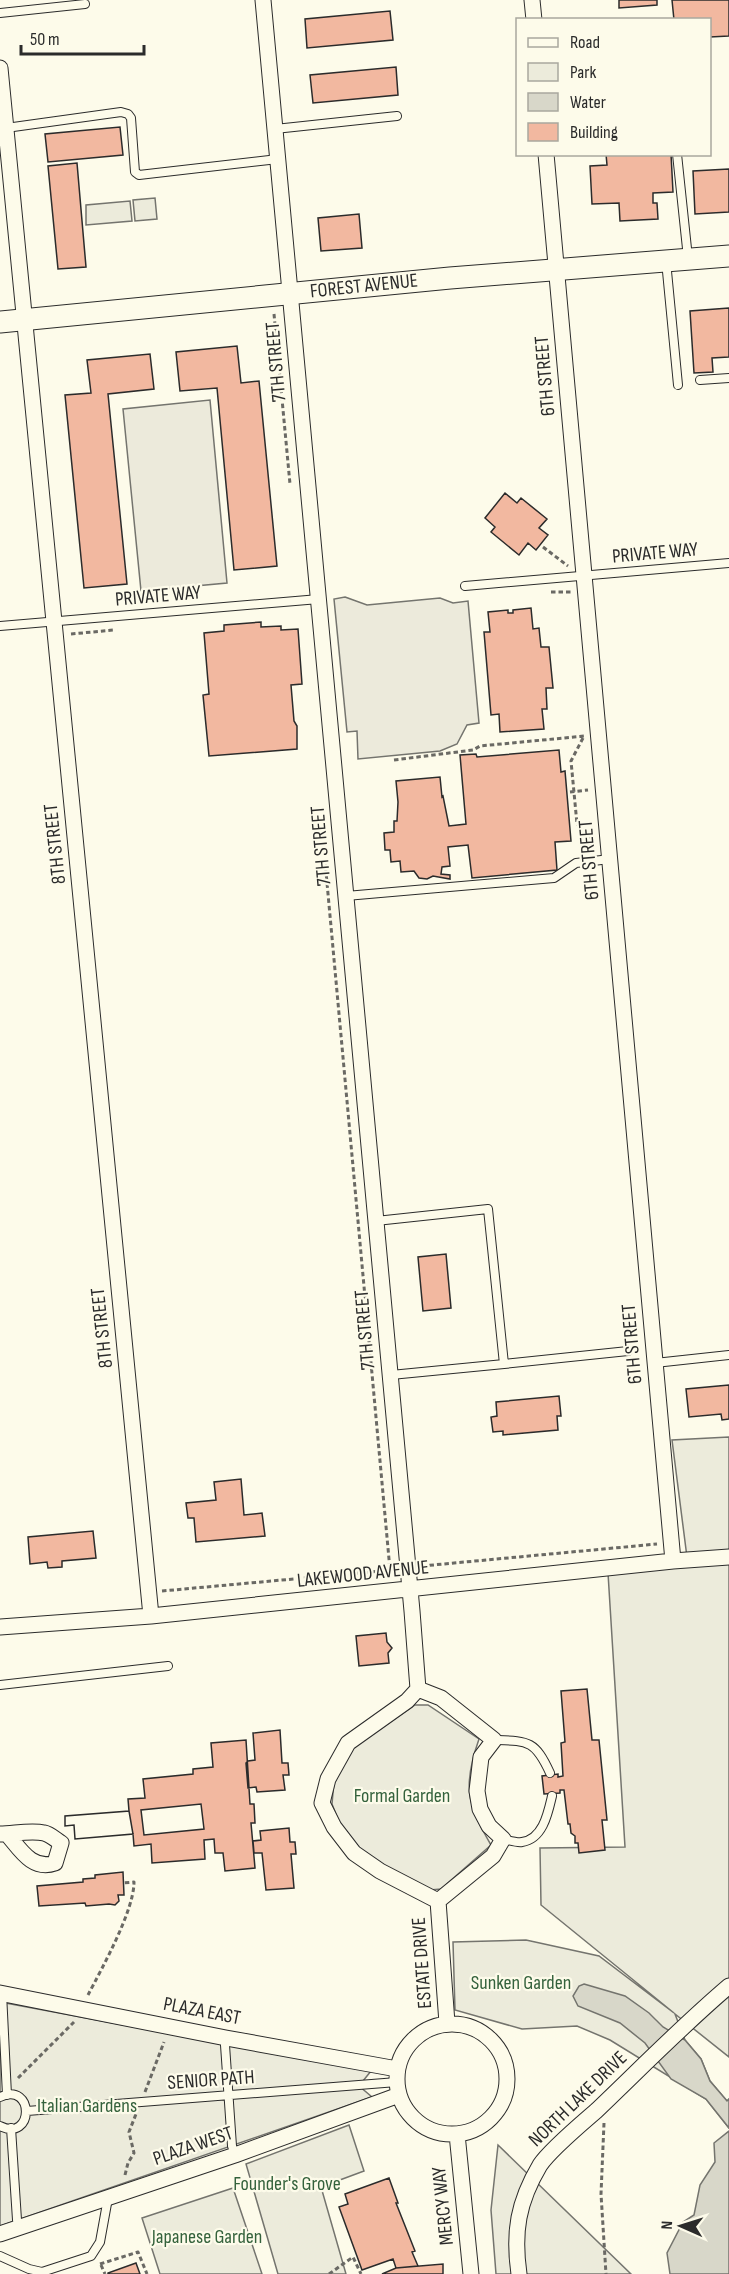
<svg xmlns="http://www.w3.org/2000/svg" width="729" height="2274" viewBox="0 0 729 2274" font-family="'Sofia Sans Condensed',sans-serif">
  <rect width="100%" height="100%" fill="#fdfbea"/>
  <path fill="#ecebdb" stroke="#74746e" stroke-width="1.5" d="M155,198L157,219L135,221L133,200Z
    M130,201L132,221L86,225V205Z
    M729,1437V2057L675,2014L685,2040L701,2059L710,2081L727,2101L729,2099V2128L706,2099L610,2040L577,2026L522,2029L455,2010L453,1942L526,1940L599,1956L674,2013L541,1905L540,1848L625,1847L608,1573L688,1565L672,1440Z
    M415,1705H428L479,1739C463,1785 466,1802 491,1845L441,1889L430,1890L367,1857L341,1827L332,1804L334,1781L354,1747Z
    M0,2002L371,2071L359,2086L372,2097L0,2226Z
    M349,2125L364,2171L321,2187L346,2274H278L246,2164Z
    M498,2145L631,2274H496L491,2210Z
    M233,2188L262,2274H160L142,2218Z"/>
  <path fill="#eceadb" stroke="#74746e" stroke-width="1.5" d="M210,400L227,583L141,591L123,409Z
    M345,597L367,605L440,598L453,603L468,601L479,723L467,725L457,744L440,751L358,759L357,731L347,732L334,599Z"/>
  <path fill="#d8d7c9" stroke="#74746e" stroke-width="1.5" d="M584,1984L625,1996L649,2013L663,2027L685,2040L701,2059L710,2081L727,2101L729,2099V2128L706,2099L671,2079L645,2043L620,2023L578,2006L573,1996L579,1986Z
    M729,2131V2274H670L667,2253L683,2222L694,2215L700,2185L715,2162L714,2143Z"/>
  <path fill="#f2b8a0" stroke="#2b2b2b" stroke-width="1.5" fill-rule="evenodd" d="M619,0H657V5L619,8Z
    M672,0H729V36L710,37V20H674Z
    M390,11L393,40L307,48L305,19Z
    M396,67L398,95L313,103L310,75Z
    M120,127L123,155L48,162L45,134Z
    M606,154H671L673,192L653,193V203H657L658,219L620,221L619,203L592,204L590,166L607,165Z
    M77,163L86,267L58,269L48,166Z
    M729,169V212L695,214L693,171Z
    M359,214L362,248L321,251L318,218Z
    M729,308V357L712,358L713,372L694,373L690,311Z
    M237,346L241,383L259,381L277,566L234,570L217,388L180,391L176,352Z
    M150,354L154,389L108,394L127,584L84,588L65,395L91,393L87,360Z
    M505,493L517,503L521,498L547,519L539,528L548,535L536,550L528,543L519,555L491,532L495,527L485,518Z
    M531,608L533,629L539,628L541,647H549L553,688H546L547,709H542L544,729L500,732L499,714L491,715L484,632H490L488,612L508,610V613H513V610Z
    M261,622V627L281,626V630L298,629L302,684L291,685L294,721L297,726V749L209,756L203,695L209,694L204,633L224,631V625Z
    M559,750L561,772L565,771L571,841L555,842L557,870L472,878L468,845L448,847L450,866L442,867L441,874L450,875V879L433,876L427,879L419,878L414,871L401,872L400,861L391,862L390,850H385L384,833L394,832V821H397L398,802L396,781L440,777L442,797L443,796L449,826L466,824L460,755L476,754L477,757Z
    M446,1254L451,1308L423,1311L418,1257Z
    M729,1385V1419L722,1420L721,1414L689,1417L686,1389Z
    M559,1396L561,1416H557L558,1430L503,1435V1431L493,1432L491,1417L497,1416L496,1402Z
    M241,1479L244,1515L262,1513L265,1536L196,1542L194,1518H188L186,1503L216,1500L214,1482Z
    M93,1531L96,1558L62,1561V1567L48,1568L47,1562L30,1564L28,1537Z
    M386,1633L387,1642L392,1648L388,1653L389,1663L359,1666L356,1636Z
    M587,1689L592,1740H599L607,1820H602L605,1850L579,1853L578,1843H575V1836L571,1833L570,1824H568L564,1790H560V1793L544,1794L542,1776L558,1774V1777L563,1776L561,1743L565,1742L561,1691Z
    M280,1730L282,1763H288L289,1775H283L285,1790L257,1792L256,1787L248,1788L246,1763L248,1761L255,1760L253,1733Z
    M246,1740L250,1804H254L255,1823H251L255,1868L225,1871L223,1853H215L214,1839L204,1840L205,1859L152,1863L151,1844L134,1846L133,1834L75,1839L74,1825L65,1826V1816L129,1811L128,1799L145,1798L143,1779L193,1774V1769L213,1767L211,1743ZM201,1804L204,1829L144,1835L141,1810Z
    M129,1811L133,1834L75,1839L74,1825L65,1826V1816Z
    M289,1828L290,1842H295L296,1854H291L294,1888L266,1890L262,1853H254L253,1841L261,1840L260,1831Z
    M123,1872L124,1895H118L119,1901L115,1905L109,1904L86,1906L85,1903L39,1906L37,1886L83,1882V1879L95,1878V1875Z
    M389,2178L398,2203H396L415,2251L412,2252L418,2266L396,2268L393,2259L362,2270L339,2207L348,2204L345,2194Z
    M136,2263L140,2274H108V2273Z
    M443,2264V2274H382L396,2268Z"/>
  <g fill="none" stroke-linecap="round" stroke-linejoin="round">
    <g stroke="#2b2b2b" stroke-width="10">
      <path id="lane" d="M0,13L85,4
        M6,128L121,112L128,114L131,118L135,172L139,175L278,159
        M275,129L397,116
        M677,154L688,258
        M666,261L678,385
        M700,380L729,378
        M465,586L729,563
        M0,626L319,599
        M346,896L554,878L576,863L610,859
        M376,1221L488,1209L504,1364L628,1351
        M655,1363L729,1355
        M391,1375L504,1364
        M0,1685L168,1666
        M494,1740C528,1741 535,1740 550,1773
        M503,1839C508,1840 517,1843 522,1842C543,1839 548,1813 552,1796
        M2,1993L7,2095
        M226,2038L225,2045L232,2146L235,2155
        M0,2097C35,2081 34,2143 0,2126
        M27,2111L397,2082
        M11,2128L17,2220L20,2228
        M0,2256L29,2269L42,2272L91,2256L100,2242L108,2198"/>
    </g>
    <g stroke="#2b2b2b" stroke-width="17">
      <path id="street" d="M263,0L412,1611L418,1689
        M532,0L534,20
        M0,68L151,1616
        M546,154L673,1561
        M0,1627L151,1616L673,1561L729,1557
        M0,1834C13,1834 31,1830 44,1833C50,1834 56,1840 61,1843L55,1863C32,1871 20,1849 7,1834
        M438,1901L380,1871L354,1853L334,1827L322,1803L328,1779L348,1743L407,1701L418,1689L441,1698L494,1740L481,1757L477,1791L480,1809L489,1826L503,1839L493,1856L438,1901L447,2023
        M0,1993L226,2038L397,2069
        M397 2079a55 55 0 1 1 110 0a55 55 0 1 1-110 0Z
        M457,2134L471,2274
        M0,2234L235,2155L399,2095
        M519,2274C513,2232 518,2202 540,2165C550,2150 581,2124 596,2111C640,2069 683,2025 729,1986"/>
    </g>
    <g stroke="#2b2b2b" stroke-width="23">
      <path id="secondary" d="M0,322L450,278L729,256"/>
    </g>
    <path stroke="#6a6964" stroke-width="3" stroke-dasharray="4.5 3" stroke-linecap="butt" d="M274,314L290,484
      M543,547L568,566
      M551,592H571
      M71,634L114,630
      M583,738L571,761L577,824L592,839
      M394,760L473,750L480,746L585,736
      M570,792L588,790
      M325,861L390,1570
      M422,1566L657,1544
      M162,1591L392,1570
      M88,1995C102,1968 134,1911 134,1882L123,1883
      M18,2078L74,2022
      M145,2092L164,2042
      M604,2123L601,2194L606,2274
      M125,2175L128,2163L134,2153L129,2132L136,2114
      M100,2264L138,2252L147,2274
      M101,2265L105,2274
      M329,2274L353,2257L361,2274"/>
    <use href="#lane" stroke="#fdfbea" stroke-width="8"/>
    <use href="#street" stroke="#fdfbea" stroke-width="15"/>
    <use href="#secondary" stroke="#fdfbea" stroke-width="21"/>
  </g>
  <g text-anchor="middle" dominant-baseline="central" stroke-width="4.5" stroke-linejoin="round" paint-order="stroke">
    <g font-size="20" fill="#2b2b2b" stroke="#fdfbea">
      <text transform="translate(364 286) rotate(-6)">FOREST AVENUE</text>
      <text transform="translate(276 362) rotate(-95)">7TH STREET</text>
      <text transform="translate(545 376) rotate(-95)">6TH STREET</text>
      <text transform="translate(655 553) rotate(-5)">PRIVATE WAY</text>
      <text transform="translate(158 596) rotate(-5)">PRIVATE WAY</text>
      <text transform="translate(55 844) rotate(-96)">8TH STREET</text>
      <text transform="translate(321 846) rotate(-95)">7TH STREET</text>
      <text transform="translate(589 860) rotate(-95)">6TH STREET</text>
      <text transform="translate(102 1328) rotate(-96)">8TH STREET</text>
      <text transform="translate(365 1330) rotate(-95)">7TH STREET</text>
      <text transform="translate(632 1344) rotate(-95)">6TH STREET</text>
      <text transform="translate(363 1574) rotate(-6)">LAKEWOOD AVENUE</text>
      <text transform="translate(422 1963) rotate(-94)">ESTATE DRIVE</text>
      <text transform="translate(202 2011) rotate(11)">PLAZA EAST</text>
      <text transform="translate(211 2080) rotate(-4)">SENIOR PATH</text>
      <text transform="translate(578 2099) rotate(-44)">NORTH LAKE DRIVE</text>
      <text transform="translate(193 2146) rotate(-19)">PLAZA WEST</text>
      <text transform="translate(443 2206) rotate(-96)">MERCY WAY</text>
    </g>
    <g font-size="20" fill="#34623c" stroke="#fdfbea">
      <text x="402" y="1796">Formal Garden</text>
      <text x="521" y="1983">Sunken Garden</text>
      <text x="87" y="2106">Italian Gardens</text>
      <text x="287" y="2184">Founder's Grove</text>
      <text x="207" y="2237">Japanese Garden</text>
    </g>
  </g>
  <rect x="516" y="18" width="195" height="138" fill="#fdfbea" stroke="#a9a89e" stroke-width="1.5"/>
  <rect x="528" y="38" width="30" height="9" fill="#fdfbea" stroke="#a9a89e" stroke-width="1.5"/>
  <text x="570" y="48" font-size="18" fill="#2b2b2b">Road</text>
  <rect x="528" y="63" width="30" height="18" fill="#ecebdb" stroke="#a9a89e" stroke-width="1.5"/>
  <text x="570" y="78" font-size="18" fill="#2b2b2b">Park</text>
  <rect x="528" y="93" width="30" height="18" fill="#d8d7c9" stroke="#a9a89e" stroke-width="1.5"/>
  <text x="570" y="108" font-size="18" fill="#2b2b2b">Water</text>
  <rect x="528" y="123" width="30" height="18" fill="#f2b8a0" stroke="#a9a89e" stroke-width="1.5"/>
  <text x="570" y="138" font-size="18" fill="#2b2b2b">Building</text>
  <g transform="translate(681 2226) rotate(273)" stroke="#fdfbea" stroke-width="4.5" paint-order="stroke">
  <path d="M0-4.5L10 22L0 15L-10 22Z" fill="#2b2b2b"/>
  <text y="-9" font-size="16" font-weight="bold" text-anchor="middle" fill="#2b2b2b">N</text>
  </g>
  <path d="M21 45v9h123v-9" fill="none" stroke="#2b2b2b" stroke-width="3"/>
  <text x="30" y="45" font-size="18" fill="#2b2b2b" stroke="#fdfbea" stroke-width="4.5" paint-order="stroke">50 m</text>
</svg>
